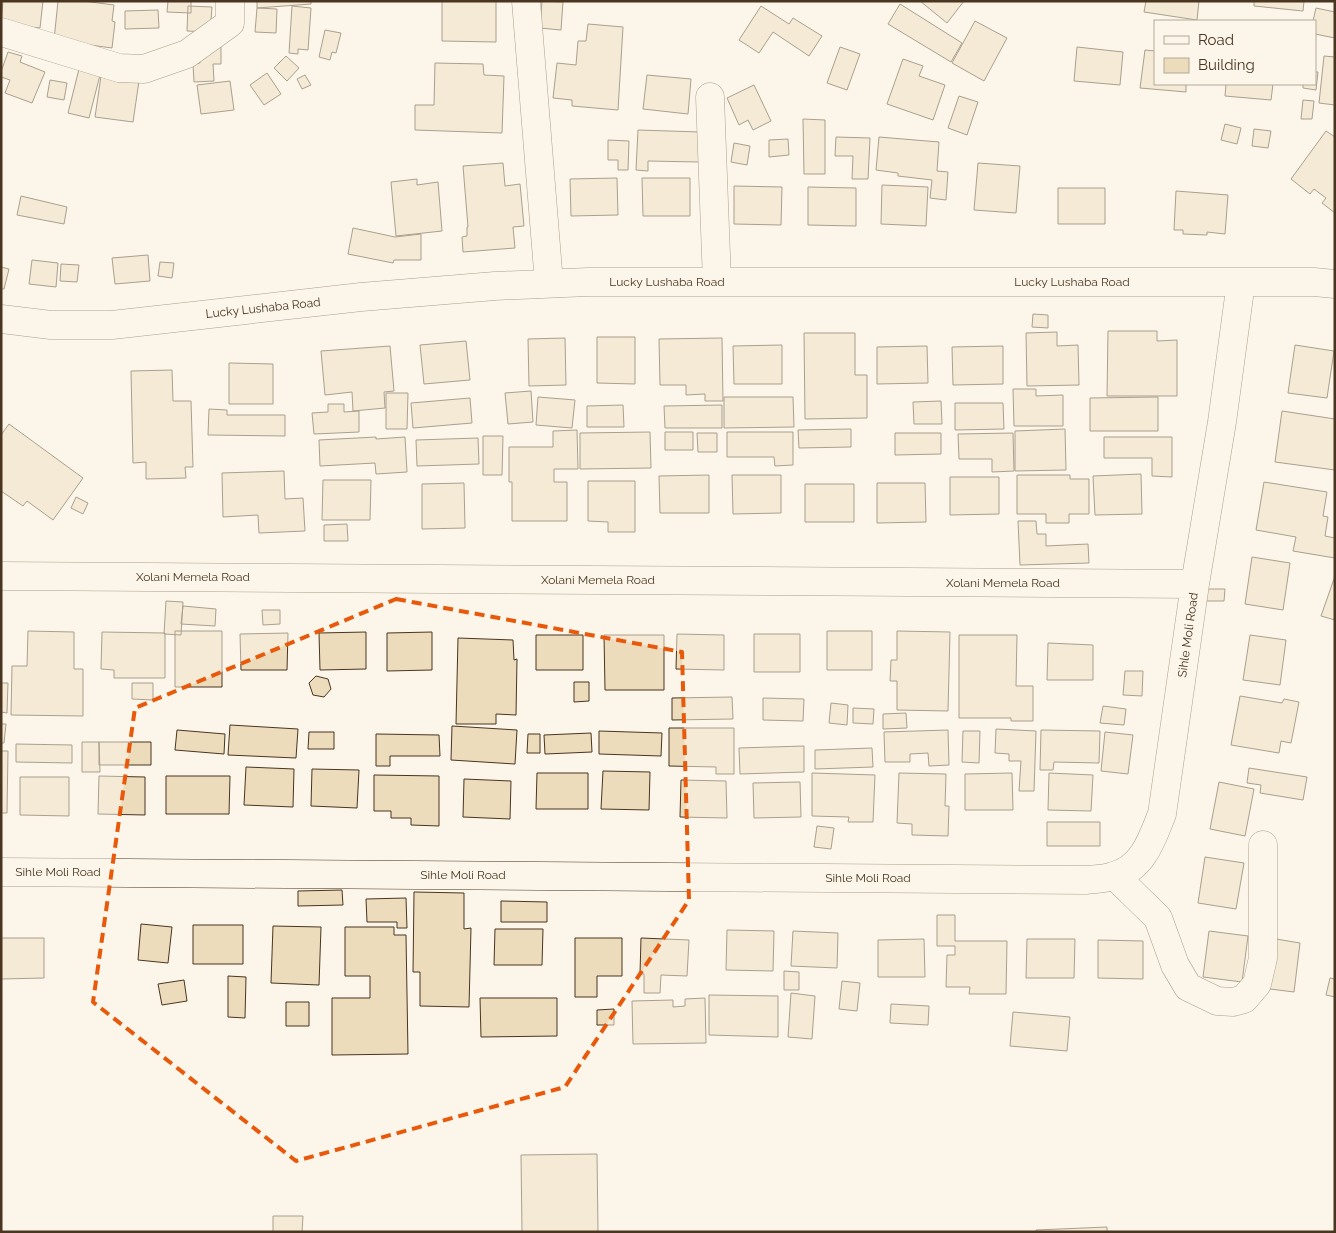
<svg xmlns="http://www.w3.org/2000/svg" width="1336" height="1233" viewBox="0 0 1336 1233" font-family="Raleway,sans-serif">
  <rect width="100%" height="100%" fill="#fbf6e9"/>
  <path fill="#ecdcbc" stroke="#4a3520" d="M3,1H43L40,28L1,24Z
    M58,1H83L114,5L112,21L115,22L112,48L54,40Z
    M168,1H191V13L167,12Z
    M257,1H311V4L257,8Z
    M442,1H496V42L442,41Z
    M542,1L563,2L561,30L540,28Z
    M920,1H964L947,23Z
    M1146,1H1199L1197,20L1144,12Z
    M1254,1H1304L1303,11L1254,6Z
    M900,4L962,43L951,62L888,24Z
    M188,6L212,7L210,32L187,31Z
    M292,6L311,8L308,50L298,49V54L289,53Z
    M761,6L789,24L793,18L822,36L809,56L773,32L759,53L739,40Z
    M257,8L277,9L276,33L255,32Z
    M1316,8L1335,12V38L1315,34V21H1313Z
    M158,10L159,28L125,29V11Z
    M975,21L1007,38L984,81L952,63Z
    M588,24L623,27L618,110L572,106V100L553,98L557,63L576,65L578,41H586Z
    M325,30L341,33L336,53L332,52L330,60L319,57Z
    M221,47V64H213L214,81L194,82L193,64L200,63L199,48Z
    M840,47L860,54L847,90L827,83Z
    M1077,47L1123,52L1120,85L1074,81Z
    M1145,50L1155,51V84H1186V92L1140,88Z
    M8,52L22,56L20,62L45,72L32,103L5,93L10,80L1,77V72Z
    M286,56L299,68L287,81L274,68Z
    M1324,56L1335,57V105L1319,103Z
    M903,59L923,66L919,76L945,85L933,120L887,104Z
    M435,63L483,64L484,75L504,76L502,133L415,130V105H434Z
    M79,69L100,75L89,118L68,113Z
    M1315,72H1318L1316,90L1303,88V84H1315Z
    M267,73L281,94L264,105L250,85Z
    M305,75L311,85L302,89L297,79Z
    M647,75L691,79L688,114L643,109Z
    M101,76L139,81L133,122L95,117Z
    M50,80L67,83L64,100L47,97Z
    M230,81L234,110L201,114L197,85Z
    M1226,84H1273L1271,100L1225,96Z
    M754,85L771,121L753,130L748,120L739,125L727,98Z
    M959,96L978,102L967,135L948,128Z
    M1303,100L1314,101L1312,119H1301Z
    M803,119L825,120V174H804Z
    M1225,124L1241,128L1237,144L1221,140Z
    M1254,129L1271,131L1268,148L1252,146Z
    M638,130L700,132L699,162L648,161V171L636,170Z
    M1326,131L1335,137V213L1322,203L1326,198L1314,189L1310,194L1291,179Z
    M836,137L870,138L868,179H852L853,156H835Z
    M879,137L939,142L937,171L948,172L946,200L930,198L932,180L898,176V173L876,170Z
    M788,139L789,155L769,157V140Z
    M608,140L629,141L628,170H618V160H608Z
    M734,143L750,146L747,165L731,162Z
    M503,163L505,186L520,184L524,226L513,227L515,248L463,252L462,237L467,236V227H468L463,166Z
    M978,163L1020,166L1016,213L974,210Z
    M617,178L618,215L571,216L570,179Z
    M642,178H690V216H643Z
    M417,179V185L438,182L442,231L396,236L391,182Z
    M882,185L928,187L926,226L881,224Z
    M734,186L782,187L781,225L734,224Z
    M808,187L856,188V226L808,225Z
    M1058,188H1105V224H1058Z
    M1176,191L1228,195L1225,234L1207,232V235L1183,234V230H1174Z
    M21,196L67,207L64,224L17,215Z
    M353,228L395,237L421,234V260H394L393,263L348,254Z
    M148,255L150,281L115,284L112,258Z
    M32,260L58,263L56,287L29,284Z
    M160,262L174,263L172,278L158,276Z
    M61,264L79,265L77,282L60,281Z
    M1,267L9,269L4,289H1Z
    M1033,314L1048,315V328L1032,327Z
    M1108,331H1157V341L1177,340V396H1107Z
    M1057,332V346L1078,345L1079,385L1027,386L1026,333Z
    M804,333H855V375H867V418L805,419Z
    M597,337H635V384L597,383Z
    M565,338L566,385L529,386L528,339Z
    M722,338L723,401H705V394L686,395V385H660L659,339Z
    M466,341L470,380L424,384L420,345Z
    M782,345V384H734L733,346Z
    M1295,345L1334,351L1327,398L1288,393Z
    M390,346L394,391L384,392L385,408L353,411L352,392L325,395L321,351Z
    M927,346L928,383L877,384V347Z
    M1003,346V384L953,385L952,347Z
    M229,363L273,364V404H229Z
    M172,370L173,401H191L193,467H185L186,478L146,479V462L133,463L131,371Z
    M1013,389H1036V396L1063,395V426H1014Z
    M531,391L533,422L508,424L505,393Z
    M386,393H408L407,429H386Z
    M538,397L575,400L572,428L536,425Z
    M724,397H793L794,427L724,428Z
    M1158,397V431H1090V398Z
    M470,398L472,423L413,428L411,403Z
    M941,401L942,424H914L913,402Z
    M955,403H1003L1004,429L955,430Z
    M328,404H344V412L359,411V432L314,434L312,413L328,412Z
    M623,405L624,427H587V406Z
    M722,405V428H665L664,406Z
    M209,409L227,410V415H285V436L208,435Z
    M1282,411L1335,419V470L1275,462Z
    M9,424L83,478L53,520L27,501L23,506L1,491V435Z
    M851,429V447L799,448L798,430Z
    M1065,429L1066,470L1015,471V431Z
    M577,430L578,469H554V482H567V521H512V482H509V447H553V431Z
    M650,432L651,468L580,469V433Z
    M665,432H693V450H665Z
    M727,432H793V465L775,466L774,457H727Z
    M697,433H717V452H698Z
    M895,433H941V454L895,455Z
    M1013,433L1014,471L992,472V459H959L958,434Z
    M483,436H503L502,475H483Z
    M376,437V439L405,437L407,472L376,474L375,463L320,466L319,440Z
    M1104,437H1172V477L1152,476V458H1104Z
    M478,438L479,464L417,466L416,440Z
    M284,471L285,499L303,498L305,531L259,533L258,515L223,517L222,473Z
    M1141,474L1142,514L1095,515L1093,476Z
    M709,475V513H660L659,476Z
    M732,475H781V513L733,514Z
    M1017,475H1070V479H1089V514H1069V523H1046V514H1017Z
    M950,477H999V514L950,515Z
    M323,480H371L370,520H322Z
    M588,481H635V532H608V522L588,521Z
    M1264,482L1327,492L1323,516L1328,517L1325,536L1335,538V558L1293,551L1296,537L1256,530Z
    M464,483L465,528L422,529V484Z
    M877,483H925L926,522L877,523Z
    M805,484H854V522H805Z
    M76,497L88,503L83,514L71,508Z
    M1018,521H1036L1037,534H1046V546L1088,544L1089,563L1020,565Z
    M347,524L348,541H324V525Z
    M1252,557L1290,563L1283,610L1245,604Z
    M1335,576V620L1321,616Z
    M1206,589H1225L1224,601H1206Z
    M166,601L183,602L181,635L164,634Z
    M183,606L216,609L215,626L181,624Z
    M262,610H280V624L263,625Z
    M28,631L74,632V669H83V716L11,715L12,666H27Z
    M175,631H222V687H175Z
    M827,631H872V670H827Z
    M897,631L950,632L948,711L897,710V681H890L891,660H897Z
    M102,632L165,633V678H114V670L101,669Z
    M366,632V669L320,670L319,633Z
    M432,632V670L387,671V633Z
    M288,633L287,670H241L240,634Z
    M677,634L724,635V670L676,669Z
    M754,634H800V672H754Z
    M536,635H583V670H536Z
    M604,635H664V690H605Z
    M959,635H1017L1016,686H1033V721H1011V718H959Z
    M1250,635L1286,640L1280,685L1243,680Z
    M458,638L513,640L514,660L517,659L516,715L496,714V724H456Z
    M1048,643L1093,645V680H1047Z
    M1125,671H1143L1142,696L1123,695Z
    M316,676L328,679L331,689L324,697L313,695L309,683Z
    M574,682H589V701L574,702Z
    M1,683H8L7,713L1,712Z
    M132,683H153V700L132,699Z
    M1240,696L1282,703L1284,699L1299,702L1291,743L1281,741L1279,753L1231,745Z
    M732,697L733,719L672,720V698Z
    M763,698L804,699L803,721L763,720Z
    M831,703L848,705L847,725L829,723Z
    M1103,706L1126,709L1124,725L1100,723Z
    M853,708L874,709L873,724L853,723Z
    M906,713L907,728L883,729V714Z
    M1,724H6L4,743H1Z
    M230,725L298,729L296,758L228,755Z
    M452,726L517,730L515,764L451,760Z
    M669,728H734V774H716V767L669,766Z
    M996,729L1036,731L1034,791H1019L1021,761H1009V754L995,753Z
    M177,730L225,734L224,754L175,750Z
    M948,730L949,765L929,766L928,753L910,754V762H885L884,732Z
    M1041,730L1100,731L1099,763L1054,762L1053,770H1040Z
    M599,731L662,733L661,756L599,754Z
    M963,731H980L979,763L962,762Z
    M309,732H334V749H308Z
    M1105,732L1133,735L1128,774L1101,771Z
    M591,733L592,752L545,754L544,735Z
    M376,734L439,735L440,756H390V766H376Z
    M528,734H540V753H527Z
    M82,742H99L100,772H82Z
    M99,742H151V765H99Z
    M16,744L72,745V763L16,762Z
    M804,746V772L740,774L739,748Z
    M872,748L873,767L815,769V750Z
    M1,751H8L7,813H1Z
    M246,767L294,769L293,807L244,805Z
    M1249,768L1307,777L1303,800L1260,793L1261,785L1247,783Z
    M312,769L359,770L357,808L311,806Z
    M603,771L650,772L649,810L601,809Z
    M537,773H588V809H536Z
    M812,773L875,775L873,822H848L849,817L812,816Z
    M899,773L946,774L945,806H949L948,836L912,835V824L897,823Z
    M1012,773L1013,810H965V774Z
    M1049,773L1093,775L1091,811L1048,810Z
    M374,775L439,776V826L411,825V818H391V811H374Z
    M99,776L145,777V815L98,814Z
    M166,776H230L229,814H166Z
    M20,777H69V816L20,815Z
    M464,779L511,781L510,819L463,817Z
    M681,780L726,781L727,818L680,817Z
    M800,782L801,817L754,818L753,783Z
    M1219,782L1254,789L1245,836L1210,829Z
    M1047,822H1100V846H1047Z
    M817,826L834,828L831,849L814,847Z
    M1205,857L1244,863L1236,909L1198,903Z
    M342,890L343,905L298,906V891Z
    M414,892L464,893V929L471,928L469,1007L420,1006V972H413Z
    M406,898L407,928H397V922H367L366,899Z
    M501,901L547,902V922H501Z
    M937,915H955V941H1007L1006,994H969L970,987H946L947,955H955V946H937Z
    M141,924L172,927L168,963L138,960Z
    M193,925H243V964H193Z
    M273,926L321,927L319,985L271,983Z
    M345,927H394V935H406L408,1054L332,1055V998H370V976H345Z
    M495,929H543L542,965H494Z
    M727,930L774,931L773,971L726,970Z
    M793,931L838,933L837,968L791,966Z
    M1209,931L1248,936L1242,982L1203,977Z
    M1,938H44V978L1,979Z
    M575,938H622V976H597V997H575Z
    M641,938L689,940L687,976L661,975L660,993H644V974H640Z
    M924,939L925,977H878V940Z
    M1027,939H1075L1074,978H1026Z
    M1276,939L1300,943L1294,992L1270,989Z
    M1098,940L1143,941V979L1098,978Z
    M784,971L799,972V990H784Z
    M228,976L246,977L245,1018L228,1017Z
    M1330,978L1335,979V997L1326,995Z
    M184,980L187,1001L162,1005L158,984Z
    M842,981L860,983L857,1011L839,1009Z
    M791,993L815,996L812,1039L788,1037Z
    M709,995L778,996V1037L709,1035Z
    M480,998H557V1036L481,1037Z
    M705,998L706,1043L633,1044L632,1001L673,1000V1007L685,1006V999Z
    M286,1002H309V1026H286Z
    M891,1004L929,1006L928,1025L890,1023Z
    M614,1009V1025H597V1010Z
    M1013,1012L1070,1017L1067,1051L1010,1046Z
    M597,1154L598,1232H522L521,1155Z
    M273,1216H303L302,1232H273Z
    M1107,1227V1232H1036V1230Z"/>
  <g fill="none" stroke-linecap="round" stroke-linejoin="round">
    <g stroke="#4a3520" stroke-width="29">
      <path id="minor" d="M526,1L549,283
        M1,32L119,68L144,69L187,54L230,23V1
        M710,97L717,282
        M1,319L51,325H112L361,297L495,286L588,282H1314L1335,284
        M1,576L1195,584
        M1,872L1086,880C1095,879 1105,879 1113,876C1143,869 1152,839 1162,814L1195,584L1222,422L1241,282
        M1115,876L1158,918L1175,965L1188,987L1217,1001L1233,1002L1244,999L1257,984L1263,958V845"/>
    </g>
    <use href="#minor" stroke="#fbf6e9" stroke-width="28"/>
  </g>
  <path d="M0 0H1336V1233H0ZM396,599L682,652L689,900L565,1087L296,1161L93,1002L135,708Z" fill="#fbf6e9" fill-opacity=".55" fill-rule="evenodd"/>
  <path fill="none" stroke="#e8590c" stroke-width="4" stroke-dasharray="10 6" stroke-linejoin="round" d="M396,599L682,652L689,900L565,1087L296,1161L93,1002L135,708Z"/>
  <g text-anchor="middle" dominant-baseline="central" stroke-width="4" stroke-linejoin="round" paint-order="stroke">
    <g font-size="12" fill="#4a3520" stroke="#fbf6e9">
      <text x="667" y="282">Lucky Lushaba Road</text>
      <text x="1072" y="282">Lucky Lushaba Road</text>
      <text transform="translate(263 308) rotate(-6)">Lucky Lushaba Road</text>
      <text x="193" y="577">Xolani Memela Road</text>
      <text x="598" y="580">Xolani Memela Road</text>
      <text x="1003" y="583">Xolani Memela Road</text>
      <text transform="translate(1188 635) rotate(-82)">Sihle Moli Road</text>
      <text x="58" y="872">Sihle Moli Road</text>
      <text x="463" y="875">Sihle Moli Road</text>
      <text x="868" y="878">Sihle Moli Road</text>
    </g>
  </g>
  <rect width="1336" height="1233" fill="none" stroke="#4a3520" stroke-width="5"/>
  <rect x="1154" y="20" width="162" height="65" fill="#fbf6e9" stroke="#b4a999"/>
  <rect x="1164" y="36" width="25" height="8" fill="#fbf6e9" stroke="#b4a999"/>
  <text x="1198" y="45" font-size="15" fill="#4a3520">Road</text>
  <rect x="1164" y="58" width="25" height="15" fill="#ecdcbc" stroke="#b4a999"/>
  <text x="1198" y="70" font-size="15" fill="#4a3520">Building</text>
</svg>
